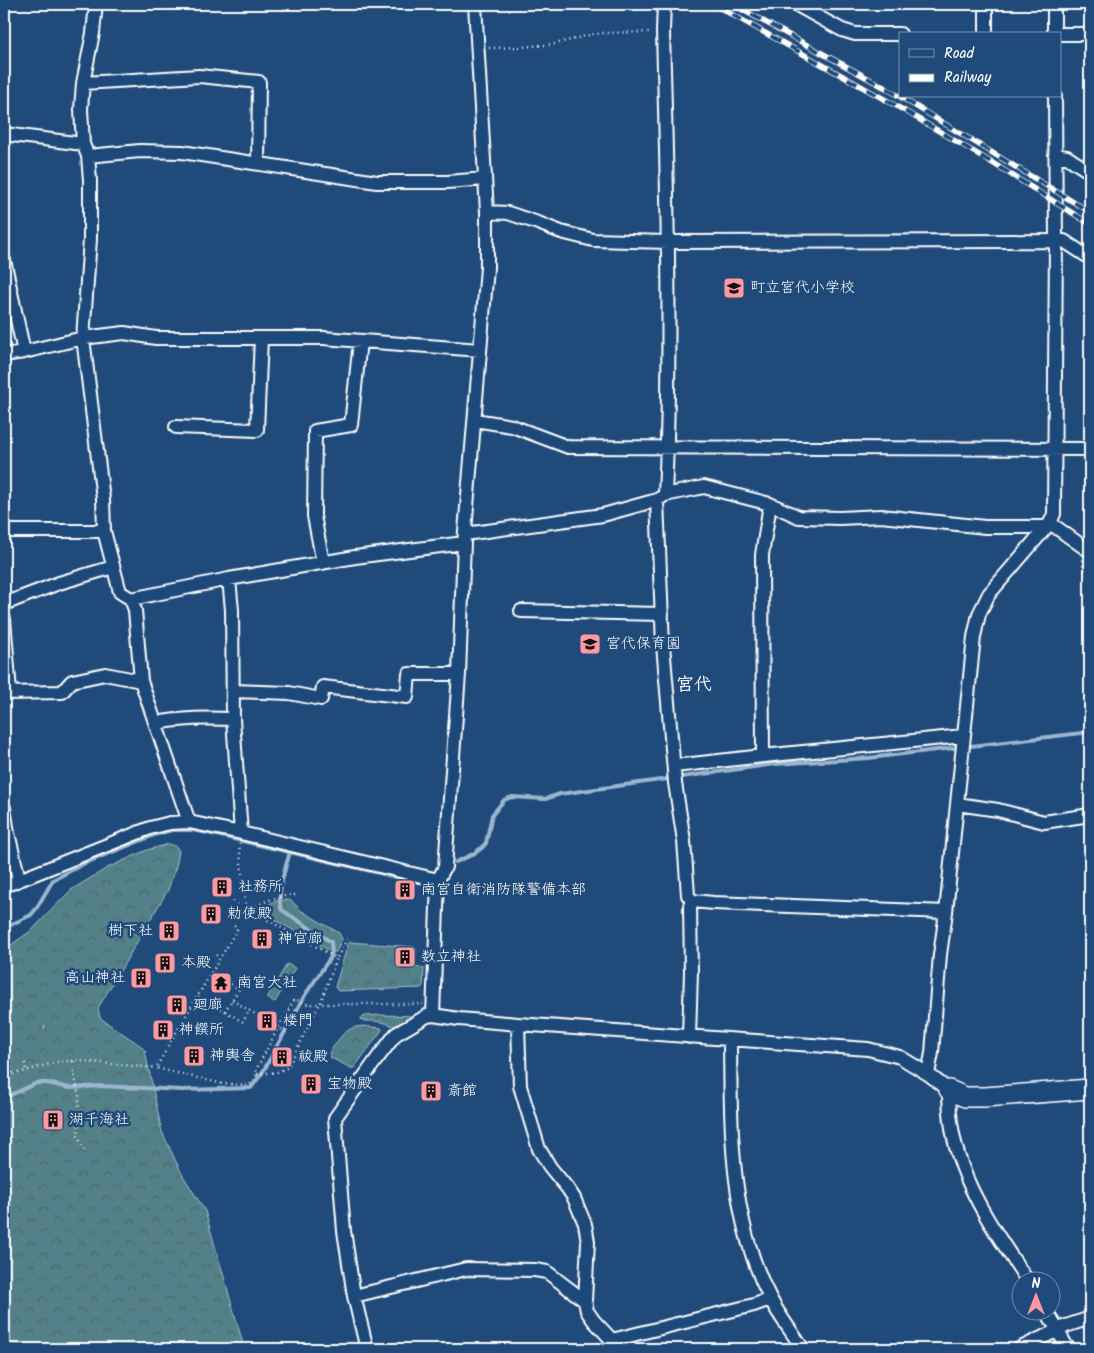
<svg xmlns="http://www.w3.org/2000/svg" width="1094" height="1353" viewBox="0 0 1094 1353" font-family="Kalam,'Klee One',sans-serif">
  <defs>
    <pattern id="forest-crowns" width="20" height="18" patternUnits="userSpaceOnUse" patternTransform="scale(1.25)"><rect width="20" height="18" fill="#538089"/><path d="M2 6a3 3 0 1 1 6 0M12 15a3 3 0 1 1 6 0" fill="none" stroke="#50666a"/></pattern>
    <pattern id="garden-furrows" width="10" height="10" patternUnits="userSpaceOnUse" patternTransform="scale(1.25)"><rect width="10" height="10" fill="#538089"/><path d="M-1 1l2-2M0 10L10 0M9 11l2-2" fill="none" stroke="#50666a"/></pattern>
  </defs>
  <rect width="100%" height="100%" fill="#1f4a7a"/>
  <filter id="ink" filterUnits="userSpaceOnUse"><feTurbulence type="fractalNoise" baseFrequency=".02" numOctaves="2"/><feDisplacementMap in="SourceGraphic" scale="10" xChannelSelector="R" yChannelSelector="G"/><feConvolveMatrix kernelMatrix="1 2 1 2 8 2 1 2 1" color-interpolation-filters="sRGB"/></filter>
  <g filter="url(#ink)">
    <path fill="url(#forest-crowns)" stroke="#a9c0c4" d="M169,844L176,846L179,851L177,863L168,890L98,1008L100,1018L141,1046L145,1051L162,1132L182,1174L205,1211L242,1340V1349H4V950L32,930L71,890L107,868L147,850Z
      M283,900H289L294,903L300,910L339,933L342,939L336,952L330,951L261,912L262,908L273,902Z
      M350,942L414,947L416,949L415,966L424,968L423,986L421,988L338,991L335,987L348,944Z
      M380,1015L419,1016L397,1028C386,1021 374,1021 362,1021L360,1019L365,1016Z
      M362,1026L381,1028L382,1030L354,1068H351L331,1058L329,1053L331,1050C341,1037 344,1028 362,1026Z"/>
    <path fill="url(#garden-furrows)" stroke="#a9c0c4" d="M287,964L295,968L275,1002L267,998Z"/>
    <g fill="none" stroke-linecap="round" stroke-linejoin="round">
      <path stroke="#9cb6cf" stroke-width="4" d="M456,862C466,857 479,853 486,843L492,815L504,800L512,797L545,799L560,794L775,764L869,758L1090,732
        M4,928L31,915L36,909L53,880L83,864L157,834L172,830H192L208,833L418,882L420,880
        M4,1098L37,1083H47L70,1088L102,1086L182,1090L251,1088L264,1070L305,995L330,958L332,952L331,942L282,910C275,897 286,866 290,852"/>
      <g stroke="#fff" stroke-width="16">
        <path id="street" d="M96,4L93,33L83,83L81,109L83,144L88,156L90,180V239L83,338L103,499L104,531L120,592L131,599L135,610L141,681L189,822
          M795,4L842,30L855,34H900
          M986,4V34
          M1054,34V4
          M1060,34H1090
          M83,83L199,76L259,82L258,163
          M4,134L83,144
          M1055,155L1067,157L1090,172
          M88,156L140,151L182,152L377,182H447L485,179
          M487,212L508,213L538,223L561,232L593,240L668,242L1064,241L1090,258
          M4,260L24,352
          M4,355L24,352L83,338L124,333L156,338H323L480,350
          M475,420L512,426L568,447L1090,449
          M176,427L257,430L261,338
          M665,495L704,487L770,504L799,517L840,518L881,516L985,527H1047
          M657,500L663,645L675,783L684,841L688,895L692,901L714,903L946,912
          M1050,523L1085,548L1090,547
          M4,532L12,531H104
          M465,534L603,515L657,500L665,495C672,340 667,186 663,31L664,4
          M323,563L314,516L315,431L351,425L360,341
          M229,579L232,610L233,719L241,833
          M131,599L229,579L355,557L464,543
          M4,604L59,583L113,567
          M521,611L662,614
          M4,619L10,692
          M234,691L289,693L321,699L323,687L407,697L409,674H459
          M4,693L62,692L72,681L105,674L141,681
          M155,723C183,718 205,718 233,719
          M763,756L762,555L770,504
          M674,766L763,756L963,736
          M957,804L998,810L1044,822L1090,815
          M4,808L8,833
          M4,834L8,833L19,879
          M4,886L150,828L170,823L189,822L241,833L438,880
          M433,1015L438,880L445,867L459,674L464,543L487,268V212L475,4
          M518,1024L520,1086L539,1149L550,1167L568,1189L574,1198L585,1224L588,1242L585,1301
          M689,1037L691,972L690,906L692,901
          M730,1040C731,1127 729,1218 770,1298C779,1316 792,1332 803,1349
          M928,1074L932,1053L940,955L946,912L974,637L979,614L989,594L1050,523L1054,514L1056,241L1055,96
          M354,1296L466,1269L535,1270L547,1272L585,1301L587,1311L594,1321L612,1340L615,1349
          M1046,1310L1068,1349
          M612,1340L754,1305L770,1299
          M367,1349L354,1296L344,1231L335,1118L376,1060L396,1034L427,1016L433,1015L459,1019L518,1024L868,1049L900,1057L928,1074L949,1090C949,1116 953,1142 962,1166C976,1206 1004,1245 1027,1280
          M1019,1349L1066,1326L1090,1318"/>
      </g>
      <g stroke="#fff" stroke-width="22">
        <path id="secondary" d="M949,1090L965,1097H985L1090,1089"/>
      </g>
      <path stroke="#fff" stroke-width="2.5" stroke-dasharray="1 4" stroke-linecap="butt" d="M489,48L521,47L555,44L589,35L603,33L652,32
        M1083,560V566L1090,581
        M239,843L245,902L249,910L243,920
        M295,895C277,896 264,901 249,910L337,958L347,939
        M233,901L239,905
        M234,926L236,927
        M216,955L218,956
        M198,997L225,1011L239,989L212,973
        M232,1000L257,1015
        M185,1009L187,1010
        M289,1010L311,1020L320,1004H423
        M225,1011L243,1022L249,1011
        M44,1027H46
        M281,1029L288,1033
        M168,1046L239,926
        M165,1052L156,1068L223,1084L250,1085L257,1074L256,1070L278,1028L295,999L306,1004H320L337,958
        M73,1061L74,1074L79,1095L78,1136L85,1152
        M25,1063L26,1071
        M11,1067L13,1074
        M257,1074L278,1072L288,1067L311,1021
        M4,1077L61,1061H79L156,1068"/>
      <use href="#street" stroke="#1f4a7a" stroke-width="12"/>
      <use href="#secondary" stroke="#1f4a7a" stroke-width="19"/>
      <g stroke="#fff" stroke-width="5.5">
        <path id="rail" d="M713,4L893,104L991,162L1090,224
          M732,4L884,87L1090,212"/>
      </g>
      <use href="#rail" stroke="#1f4a7a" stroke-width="4" stroke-dasharray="11" stroke-linecap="butt"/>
    </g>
  </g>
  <defs>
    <g id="school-square" transform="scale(1.125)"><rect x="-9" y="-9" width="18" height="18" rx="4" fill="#ff9aa2" stroke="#1f4a7a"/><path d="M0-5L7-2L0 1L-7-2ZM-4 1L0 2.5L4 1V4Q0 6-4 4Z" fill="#111"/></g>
    <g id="building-square" transform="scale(1.125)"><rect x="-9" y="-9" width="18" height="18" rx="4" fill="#ff9aa2" stroke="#1f4a7a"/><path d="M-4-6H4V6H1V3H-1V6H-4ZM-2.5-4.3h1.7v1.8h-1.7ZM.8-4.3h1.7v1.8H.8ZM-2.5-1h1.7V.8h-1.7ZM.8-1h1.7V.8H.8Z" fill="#111"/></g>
    <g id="temple-square" transform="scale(1.125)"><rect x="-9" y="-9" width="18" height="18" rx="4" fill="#ff9aa2" stroke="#1f4a7a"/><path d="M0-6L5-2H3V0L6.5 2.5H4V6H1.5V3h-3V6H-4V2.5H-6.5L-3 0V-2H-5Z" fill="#111"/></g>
  </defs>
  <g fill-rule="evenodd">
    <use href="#school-square" x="734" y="288"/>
    <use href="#school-square" x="590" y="644"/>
    <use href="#building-square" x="222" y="887"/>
    <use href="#building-square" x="405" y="890"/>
    <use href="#building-square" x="211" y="914"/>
    <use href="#building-square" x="169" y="931"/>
    <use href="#building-square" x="262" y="939"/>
    <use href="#building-square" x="405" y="957"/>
    <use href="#building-square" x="165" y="963"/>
    <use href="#building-square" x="141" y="978"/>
    <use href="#temple-square" x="221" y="983"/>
    <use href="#building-square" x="177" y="1005"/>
    <use href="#building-square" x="267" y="1021"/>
    <use href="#building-square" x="163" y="1030"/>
    <use href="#building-square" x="194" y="1056"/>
    <use href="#building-square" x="282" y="1057"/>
    <use href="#building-square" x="311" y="1084"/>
    <use href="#building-square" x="431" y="1091"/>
    <use href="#building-square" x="53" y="1120"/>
  </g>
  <g text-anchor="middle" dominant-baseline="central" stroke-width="5" stroke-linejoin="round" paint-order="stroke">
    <g font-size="15" fill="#fff" stroke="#1f4a7a" text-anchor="start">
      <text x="750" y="288">町立宮代小学校</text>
      <text x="606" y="644">宮代保育園</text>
      <text x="238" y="887">社務所</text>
      <text x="421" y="890">南宮自衛消防隊警備本部</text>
      <text x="227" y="914">勅使殿</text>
      <text x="153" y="931" text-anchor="end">樹下社</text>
      <text x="278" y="939">神官廊</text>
      <text x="421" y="957">数立神社</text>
      <text x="181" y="963">本殿</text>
      <text x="125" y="978" text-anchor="end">高山神社</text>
      <text x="237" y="983">南宮大社</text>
      <text x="193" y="1005">廻廊</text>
      <text x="283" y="1021">楼門</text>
      <text x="179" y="1030">神饌所</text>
      <text x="210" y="1056">神輿舎</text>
      <text x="298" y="1057">祓殿</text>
      <text x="327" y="1084">宝物殿</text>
      <text x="447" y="1091">斎館</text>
      <text x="69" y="1120">湖千海社</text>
    </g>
    <g font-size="18" font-weight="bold" fill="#fff" stroke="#1f4a7a">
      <text x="694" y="685">宮代</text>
    </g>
  </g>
  <rect width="1094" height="1353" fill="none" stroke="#1f4a7a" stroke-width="20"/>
  <rect x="10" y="10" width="1074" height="1333" fill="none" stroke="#fff" stroke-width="2" filter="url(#ink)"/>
  <rect x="899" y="32" width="162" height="65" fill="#1f4a7a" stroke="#7992af"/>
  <rect x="909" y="49" width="25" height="8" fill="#1f4a7a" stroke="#7992af"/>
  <text x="944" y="58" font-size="15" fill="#ffffff">Road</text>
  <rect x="909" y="74" width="25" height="8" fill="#ffffff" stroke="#7992af"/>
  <text x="944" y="82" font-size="15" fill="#ffffff">Railway</text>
  <g transform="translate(1036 1296)"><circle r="24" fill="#1f4a7a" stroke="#7992af"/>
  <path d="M0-4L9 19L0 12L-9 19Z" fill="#ff9aa2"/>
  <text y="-8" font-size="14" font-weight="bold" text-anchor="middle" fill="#ffffff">N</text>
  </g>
</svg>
